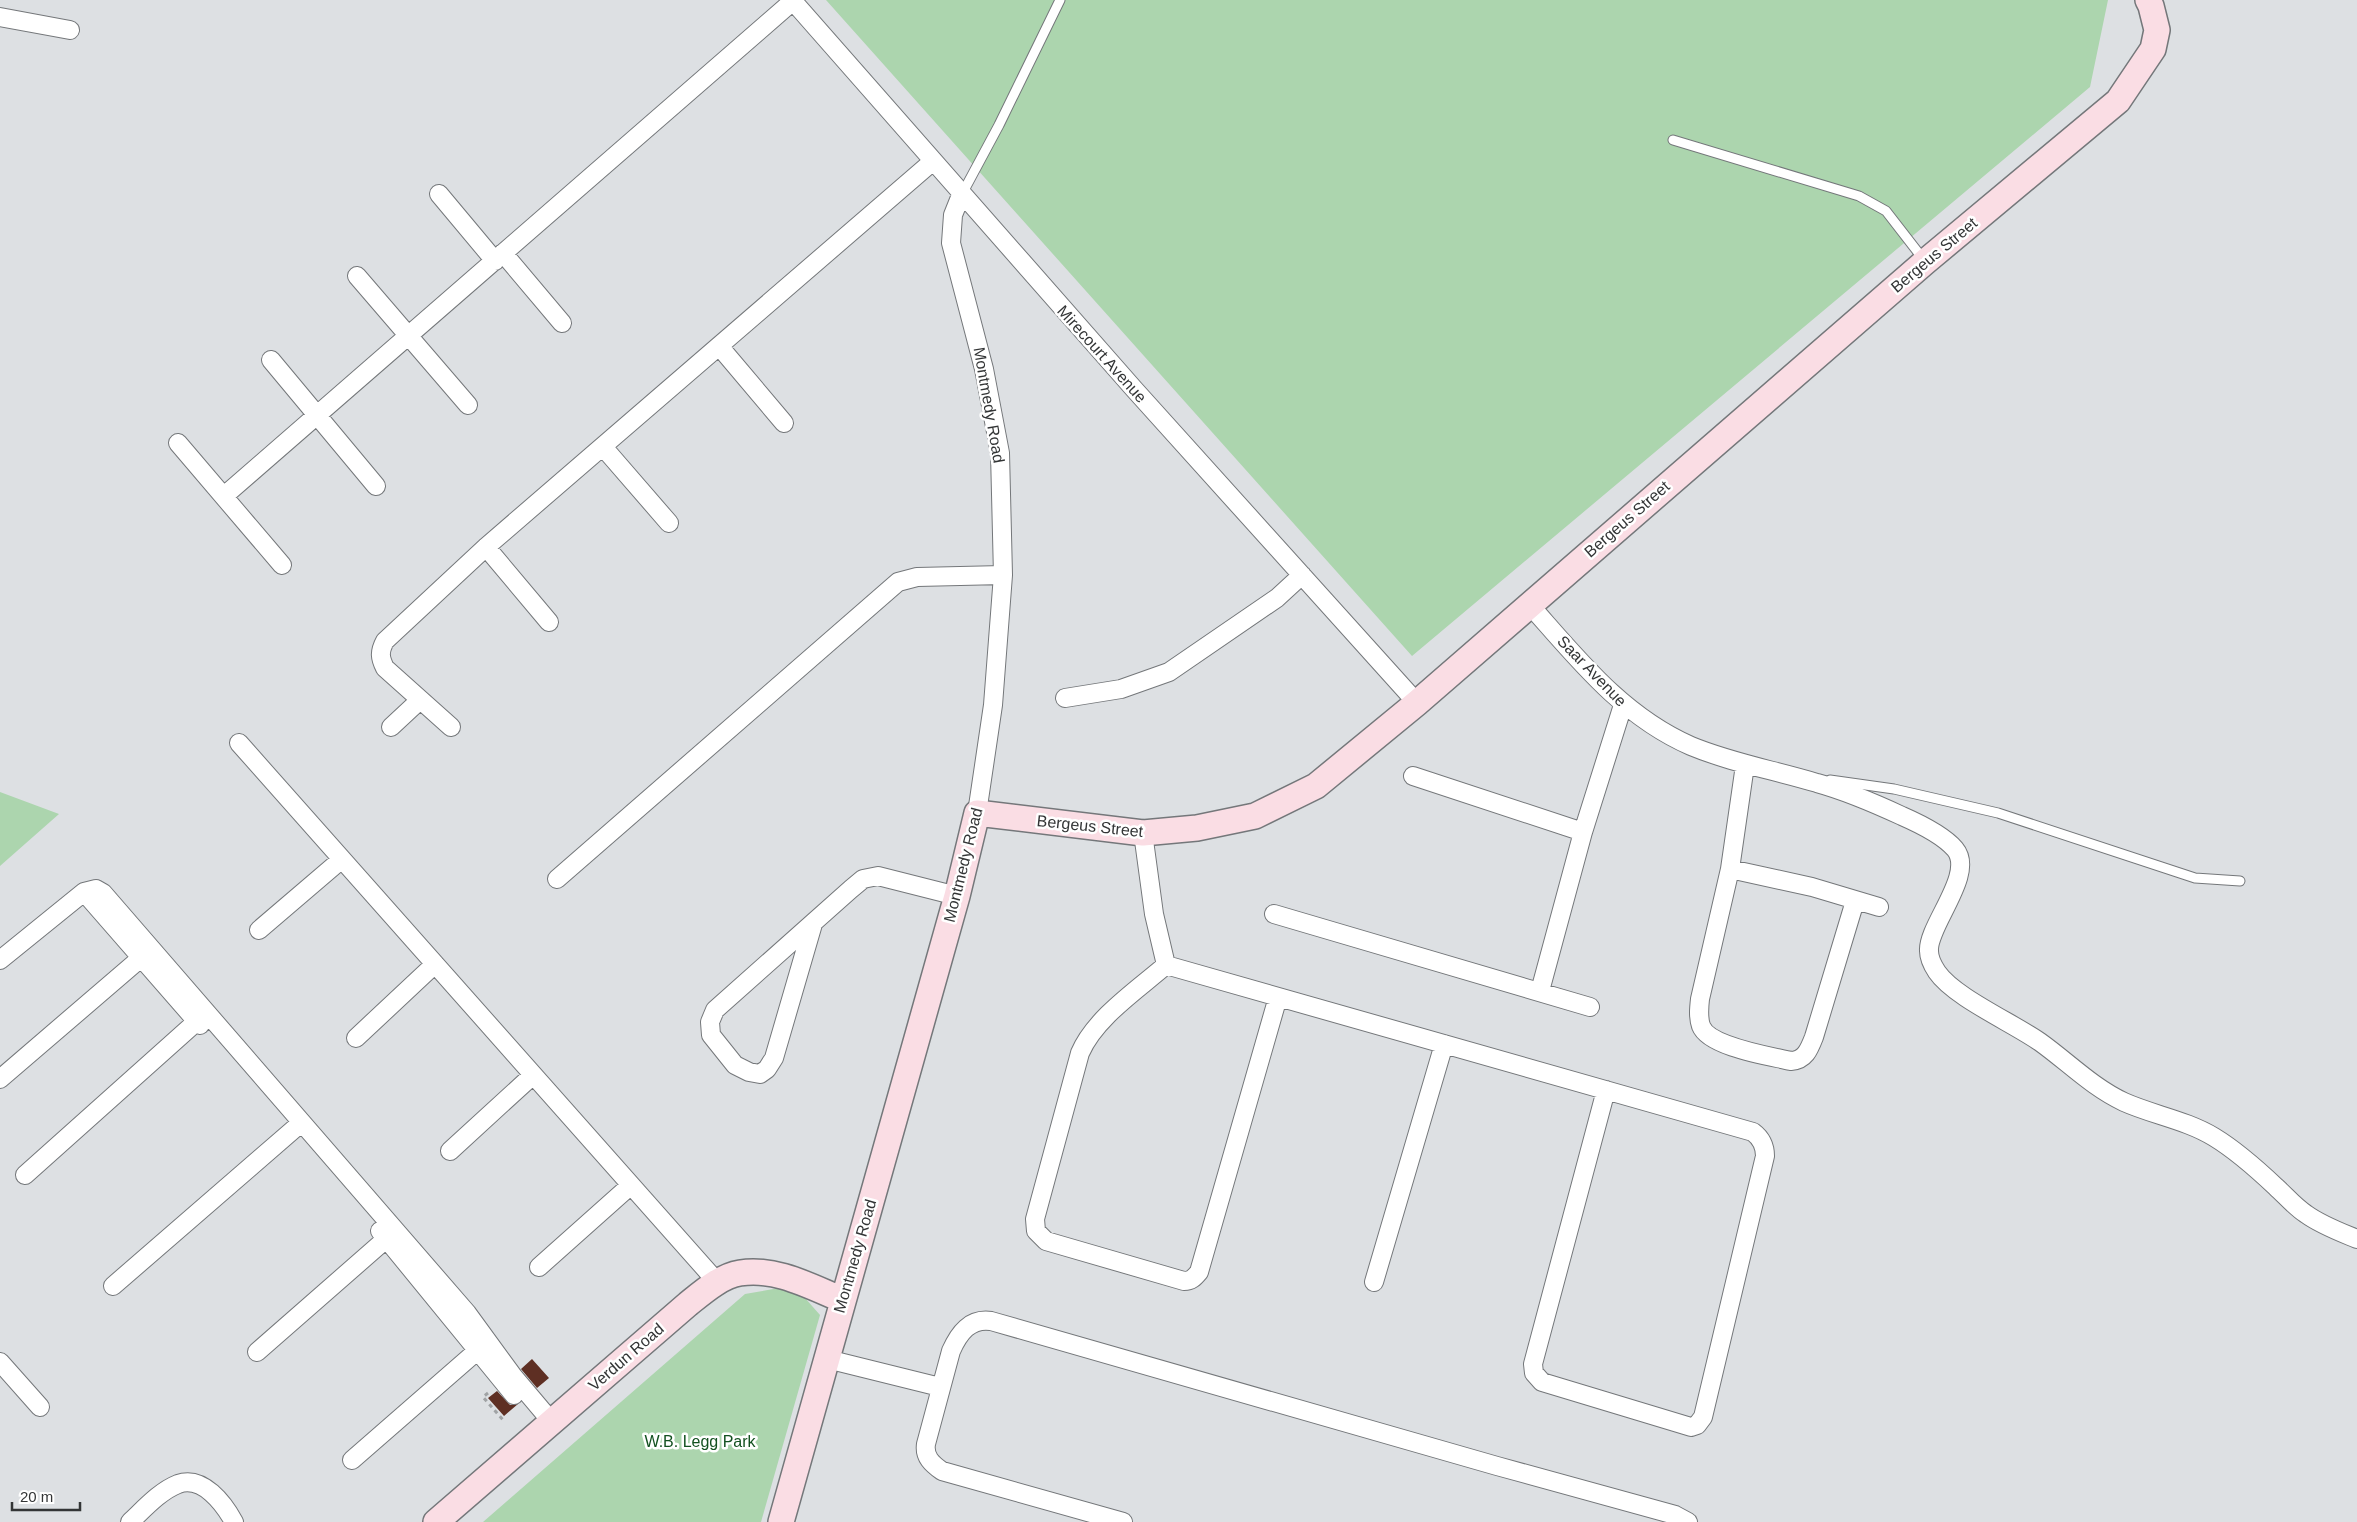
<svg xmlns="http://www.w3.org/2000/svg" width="2357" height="1522" viewBox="0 0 2357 1522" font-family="Arial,sans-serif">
  <rect width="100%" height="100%" fill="#dde0e3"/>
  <path fill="#acd5ae" d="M826,0H2108L2090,87L1412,656Z
    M0,792L59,814L0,866Z
    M779,1288L805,1298L820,1315L761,1522H483L745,1294Z"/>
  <path fill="#5e2f23" d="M532,1359L549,1378L537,1388L521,1369Z
    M497,1391L510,1405L518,1404L504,1416L488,1398Z"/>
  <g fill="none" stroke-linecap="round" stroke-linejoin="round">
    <g stroke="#74777a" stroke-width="11">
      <path id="lane" d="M1673,140L1859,196L1886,211L1924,260
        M962,194L999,125L1060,0
        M1830,780L1894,789L1998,813L2195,878L2240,881"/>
    </g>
    <g stroke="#74777a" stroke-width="20">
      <path id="street" d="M792,0L1134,389L1417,703
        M0,17L70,30
        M439,194L495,261
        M961,195L953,215L951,243L984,369L1000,453L1003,575L993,705L977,813
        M503,253L562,323
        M357,276L468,405
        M719,346L784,423
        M271,360L376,486
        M178,443L282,565
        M604,448L669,523
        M224,496L793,1
        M486,547L549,622
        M1529,604C1577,658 1622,716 1691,746C1732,763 1774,770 1817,783C1846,791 1874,803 1902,816C1918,823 1943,835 1955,849C1976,874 1927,926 1929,951C1929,958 1933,966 1937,972C1954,997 2013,1023 2040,1042C2068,1062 2092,1087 2124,1102C2153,1115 2186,1120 2214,1137C2237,1151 2257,1169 2276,1187C2286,1196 2295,1207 2306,1214C2321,1225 2340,1232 2357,1239
        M1065,698L1121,689L1169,672L1277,598L1302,575
        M391,727L420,700
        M451,727L385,668C380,658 379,652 385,641L486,547L932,162
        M239,743L717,1282
        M1745,765L1730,869L1700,999C1699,1008 1698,1017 1701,1026C1709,1047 1770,1056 1791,1061C1805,1060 1809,1050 1814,1037L1855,901
        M1413,776L1583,832
        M1143,833L1154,914L1166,965L1753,1132C1761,1138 1765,1146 1765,1156L1703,1417L1697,1425L1691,1427L1542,1382L1534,1373L1533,1364L1606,1090
        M1730,869L1812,887L1879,907
        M557,879L898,582L917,577L1003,575
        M84,892L200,1025
        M1274,914L1590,1007
        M813,924L774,1058L767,1069L760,1074L749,1072L735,1065L711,1035L710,1022L715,1010L851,889L863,879L878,876L957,896
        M259,930L342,859
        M0,960L84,892L96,889L103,893L467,1313L513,1376L551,1421
        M1166,965C1137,990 1095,1018 1080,1053L1035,1219L1036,1231L1046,1241L1184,1281C1191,1281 1194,1278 1199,1272L1278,997
        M1540,991L1583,832L1623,705
        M356,1038L435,964
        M0,1079L149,951
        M450,1151L533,1075
        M25,1175L205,1014
        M380,1231L514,1395
        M539,1267L631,1185
        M1374,1282L1444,1044
        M113,1286L301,1123
        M257,1352L394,1232
        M827,1359L940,1387
        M0,1362L40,1407
        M352,1460L485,1344
        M130,1522C144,1509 160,1491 178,1484C203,1475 224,1504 234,1522
        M1123,1522L942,1471C932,1464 924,1457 926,1444L951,1351C959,1333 970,1318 991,1321L1497,1466L1675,1515L1688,1522"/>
    </g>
    <g stroke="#74777a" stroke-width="28">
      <path id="secondary" d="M436,1522L688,1304C703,1292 721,1276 740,1273C776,1267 811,1287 843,1300
        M781,1522L957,896L977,813L1143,833L1197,828L1255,816L1316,786L1417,703L1925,262L2118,101L2153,49L2157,30L2151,6L2148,0"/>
    </g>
    <path stroke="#a0a3a5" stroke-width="3" stroke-dasharray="4 4" stroke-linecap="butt" d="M488,1393L483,1397L503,1420"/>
    <use href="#lane" stroke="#fff" stroke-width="9"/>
    <use href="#street" stroke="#fff" stroke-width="18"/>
    <use href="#secondary" stroke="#fadde4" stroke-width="25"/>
  </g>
  <g text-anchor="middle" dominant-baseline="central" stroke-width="5" stroke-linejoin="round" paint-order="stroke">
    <g font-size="16" fill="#333536" stroke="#fff">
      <text transform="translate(1934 255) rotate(-40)">Bergeus Street</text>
      <text transform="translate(1102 354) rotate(48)">Mirecourt Avenue</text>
      <text transform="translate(989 405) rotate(80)">Montmedy Road</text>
      <text transform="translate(1627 519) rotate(-41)">Bergeus Street</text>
      <text transform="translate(1592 671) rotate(46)">Saar Avenue</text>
      <text transform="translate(1090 826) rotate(6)">Bergeus Street</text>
      <text transform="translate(963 865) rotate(-76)">Montmedy Road</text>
      <text transform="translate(855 1256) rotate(-74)">Montmedy Road</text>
      <text transform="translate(626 1357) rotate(-41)">Verdun Road</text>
    </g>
    <g font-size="16" fill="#135120" stroke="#fff">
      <text x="700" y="1441">W.B. Legg Park</text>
    </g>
  </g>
  <path d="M12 1502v8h68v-8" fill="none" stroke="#333536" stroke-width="2.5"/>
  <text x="20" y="1502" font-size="15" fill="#333536" stroke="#ffffff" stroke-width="4" paint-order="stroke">20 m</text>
</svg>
